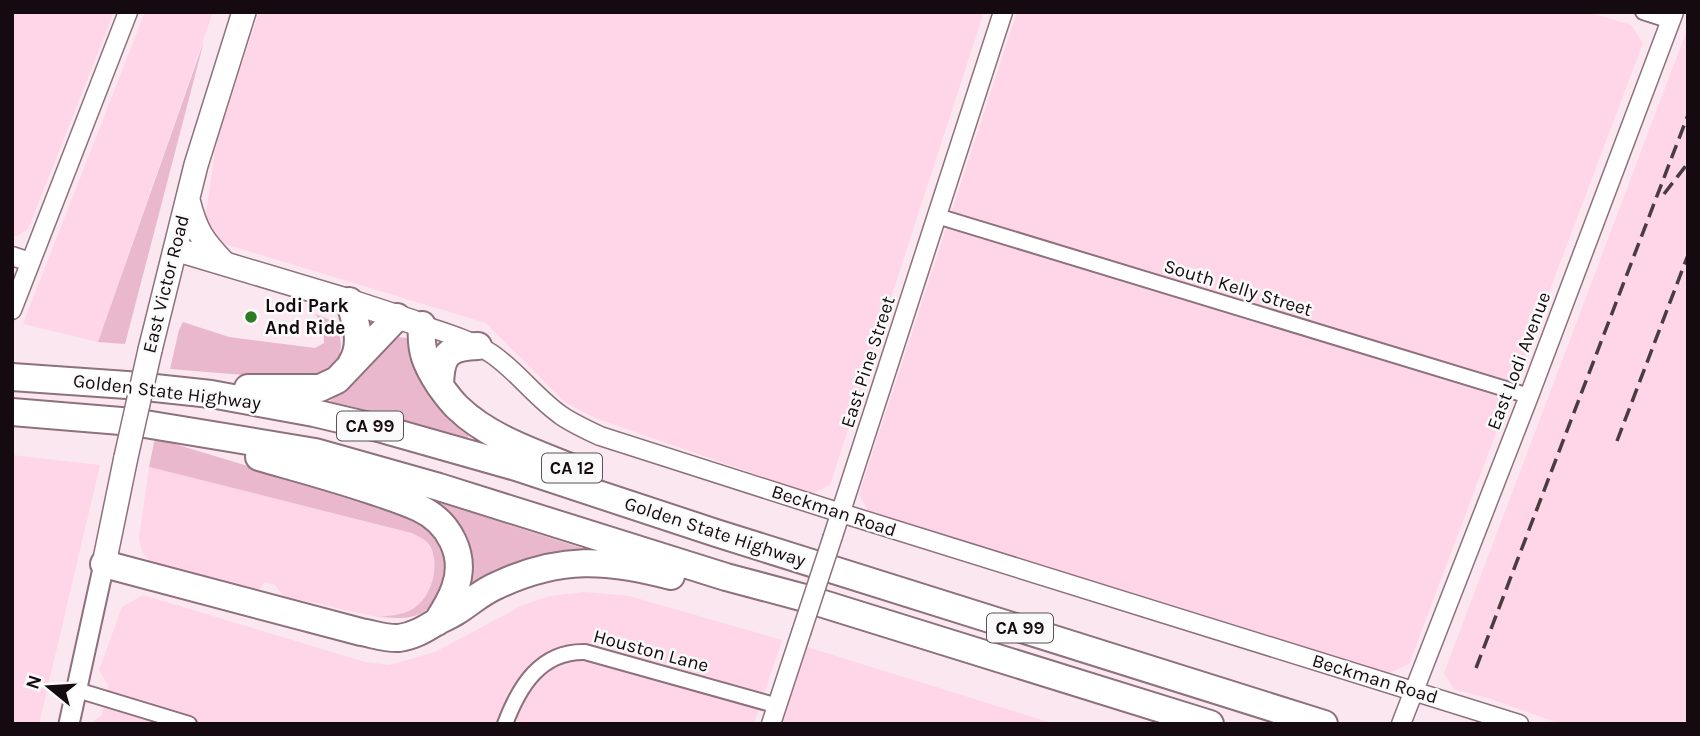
<svg xmlns="http://www.w3.org/2000/svg" width="1700" height="736" viewBox="0 0 1700 736" font-family="Karla,sans-serif">
  <rect width="100%" height="100%" fill="#fbe7ef"/>
  <path fill="#fed6e7" d="M12,12H114L28,229L17,236H12Z
    M145,12H213L98,342L23,324Z
    M259,12H984L830,485L812,494L601,420L585,413L565,402L486,323L225,244L214,236L205,221L216,143Z
    M1017,12H1588L1631,25L1643,43L1409,664L1389,673L868,511L859,494Z
    M1688,27V724H1561L1488,698L1454,689L1444,673Z
    M12,455L100,465L39,724H12Z
    M149,467L413,533L426,541L434,555L435,571L429,590L419,605L400,615L377,617L283,596L275,585L265,582L259,590L152,563L142,552L139,538Z
    M585,592L629,596L782,640L754,724H90L102,715L108,685L99,670L122,607L143,595L365,662L389,665L435,652L521,606L549,596Z
    M807,647L1055,724H781Z"/>
  <path fill="#eab8cd" d="M204,41L125,344L98,342Z
    M315,314L330,320L339,329L341,346L339,359L325,375L269,377L170,369L179,330L183,322L229,337L315,348L324,343L323,324Z
    M399,337L407,338L411,342L469,429L468,438L323,406C339,395 353,383 366,368C378,356 383,345 399,337Z
    M155,438L407,514C421,521 433,528 441,542C456,568 442,611 410,617C400,619 387,617 377,617C391,616 408,615 419,604C434,590 441,558 427,542C423,538 417,536 412,533L149,467Z
    M403,491L588,550L586,557L478,586L466,577Z"/>
  <g fill="none" stroke-linecap="round" stroke-linejoin="round">
    <g stroke="#8d717d" stroke-width="18">
      <path id="minor" d="M1643,12L1671,21
        M937,216L1529,396
        M77,690L189,724
        M505,724C519,687 540,651 585,652L778,706"/>
    </g>
    <g stroke="#8d717d" stroke-width="21">
      <path id="tertiary" d="M12,256L30,262
        M12,310L128,12
        M422,325C446,333 471,340 492,354C518,372 536,398 562,416C574,424 587,430 600,436L841,513L1519,724
        M833,536L1003,12
        M771,724L801,633
        M1401,724L1529,396L1674,12"/>
    </g>
    <g stroke="#8d717d" stroke-width="23">
      <path id="secondary" d="M69,724L104,564"/>
    </g>
    <g stroke="#8d717d" stroke-width="26">
      <path id="primary" d="M188,200C196,231 202,240 224,263
        M175,249L349,301L413,322
        M150,350L196,165L244,12
        M104,564L126,457"/>
    </g>
    <g stroke="#8d717d" stroke-width="30">
      <path id="motorway" d="M349,301C356,322 364,344 351,364
        M422,325C420,351 426,365 440,386C445,393 451,401 457,407C492,441 543,455 587,474
        M12,377L127,385L211,394L314,413L382,429L516,467L716,533L1324,724
        M440,385C441,355 447,347 478,346
        M248,388H320L337,380L397,317
        M12,412L133,422L315,452L439,487L726,577L801,597L1210,724
        M259,457C297,468 335,478 373,491C388,496 404,501 419,508C449,522 467,555 455,588C451,600 444,611 437,622
        M104,564L361,632C373,634 387,639 399,638C414,636 425,629 438,621C444,618 451,615 457,611C471,602 483,591 498,585C560,556 607,559 671,576"/>
    </g>
    <use href="#minor" stroke="#fff" stroke-width="14"/>
    <use href="#tertiary" stroke="#fff" stroke-width="18"/>
    <use href="#secondary" stroke="#fff" stroke-width="19"/>
    <use href="#primary" stroke="#fff" stroke-width="23"/>
    <use href="#motorway" stroke="#fff" stroke-width="26"/>
    <path stroke="#4a3d42" stroke-width="3.5" stroke-dasharray="14 7" stroke-linecap="butt" d="M1664,194L1688,163
      M1617,441L1688,255
      M1476,668L1688,115"/>
    <g stroke="#8d717d" stroke-width="21" stroke-linecap="butt">
      <path id="tertiary-bridge" d="M801,633L833,536"/>
    </g>
    <g stroke="#8d717d" stroke-width="26" stroke-linecap="butt">
      <path id="primary-bridge" d="M126,457L150,350"/>
    </g>
    <use href="#tertiary-bridge" stroke="#fff" stroke-width="18"/>
    <use href="#primary-bridge" stroke="#fff" stroke-width="23"/>
  </g>
  <circle fill="#2e7b23" stroke="#fafafa" stroke-width="2.5" cx="251" cy="317" r="7"/>
  <g text-anchor="middle" dominant-baseline="central" stroke-width="5" stroke-linejoin="round" paint-order="stroke">
    <g fill="#fafafa" stroke="#5a5256" stroke-width="2">
      <rect x="337" y="411.5" width="66" height="29" rx="5"/>
      <rect x="542" y="453.5" width="60" height="29" rx="5"/>
      <rect x="987" y="613.5" width="66" height="29" rx="5"/>
    </g>
    <g font-size="18" font-weight="bold" fill="#150a0f">
      <text x="370" y="426">CA 99</text>
      <text x="572" y="468">CA 12</text>
      <text x="1020" y="628">CA 99</text>
    </g>
    <g font-size="19" fill="#150a0f" stroke="#fafafa">
      <text transform="translate(166 284) rotate(-76)">East Victor Road</text>
      <text transform="translate(1238 288) rotate(17)">South Kelly Street</text>
      <text transform="translate(1519 361) rotate(-69)">East Lodi Avenue</text>
      <text transform="translate(868 362) rotate(-72)">East Pine Street</text>
      <text transform="translate(167 392) rotate(7)">Golden State Highway</text>
      <text transform="translate(834 511) rotate(18)">Beckman Road</text>
      <text transform="translate(715 532) rotate(18)">Golden State Highway</text>
      <text transform="translate(651 651) rotate(15)">Houston Lane</text>
      <text transform="translate(1375 679) rotate(17)">Beckman Road</text>
    </g>
    <g font-size="19" font-weight="bold" fill="#150a0f" stroke="#fafafa" text-anchor="start">
      <text x="265" y="306">Lodi Park<tspan x="265" dy="22">And Ride</tspan></text>
    </g>
  </g>
  <rect width="1700" height="736" fill="none" stroke="#150a0f" stroke-width="28"/>
  <g transform="translate(49 687) rotate(288)" stroke="#fafafa" stroke-width="5" paint-order="stroke">
  <path d="M0-5L12 26L0 18L-12 26Z" fill="#150a0f"/>
  <text y="-10" font-size="19" font-weight="bold" text-anchor="middle" fill="#150a0f">N</text>
  </g>
</svg>
